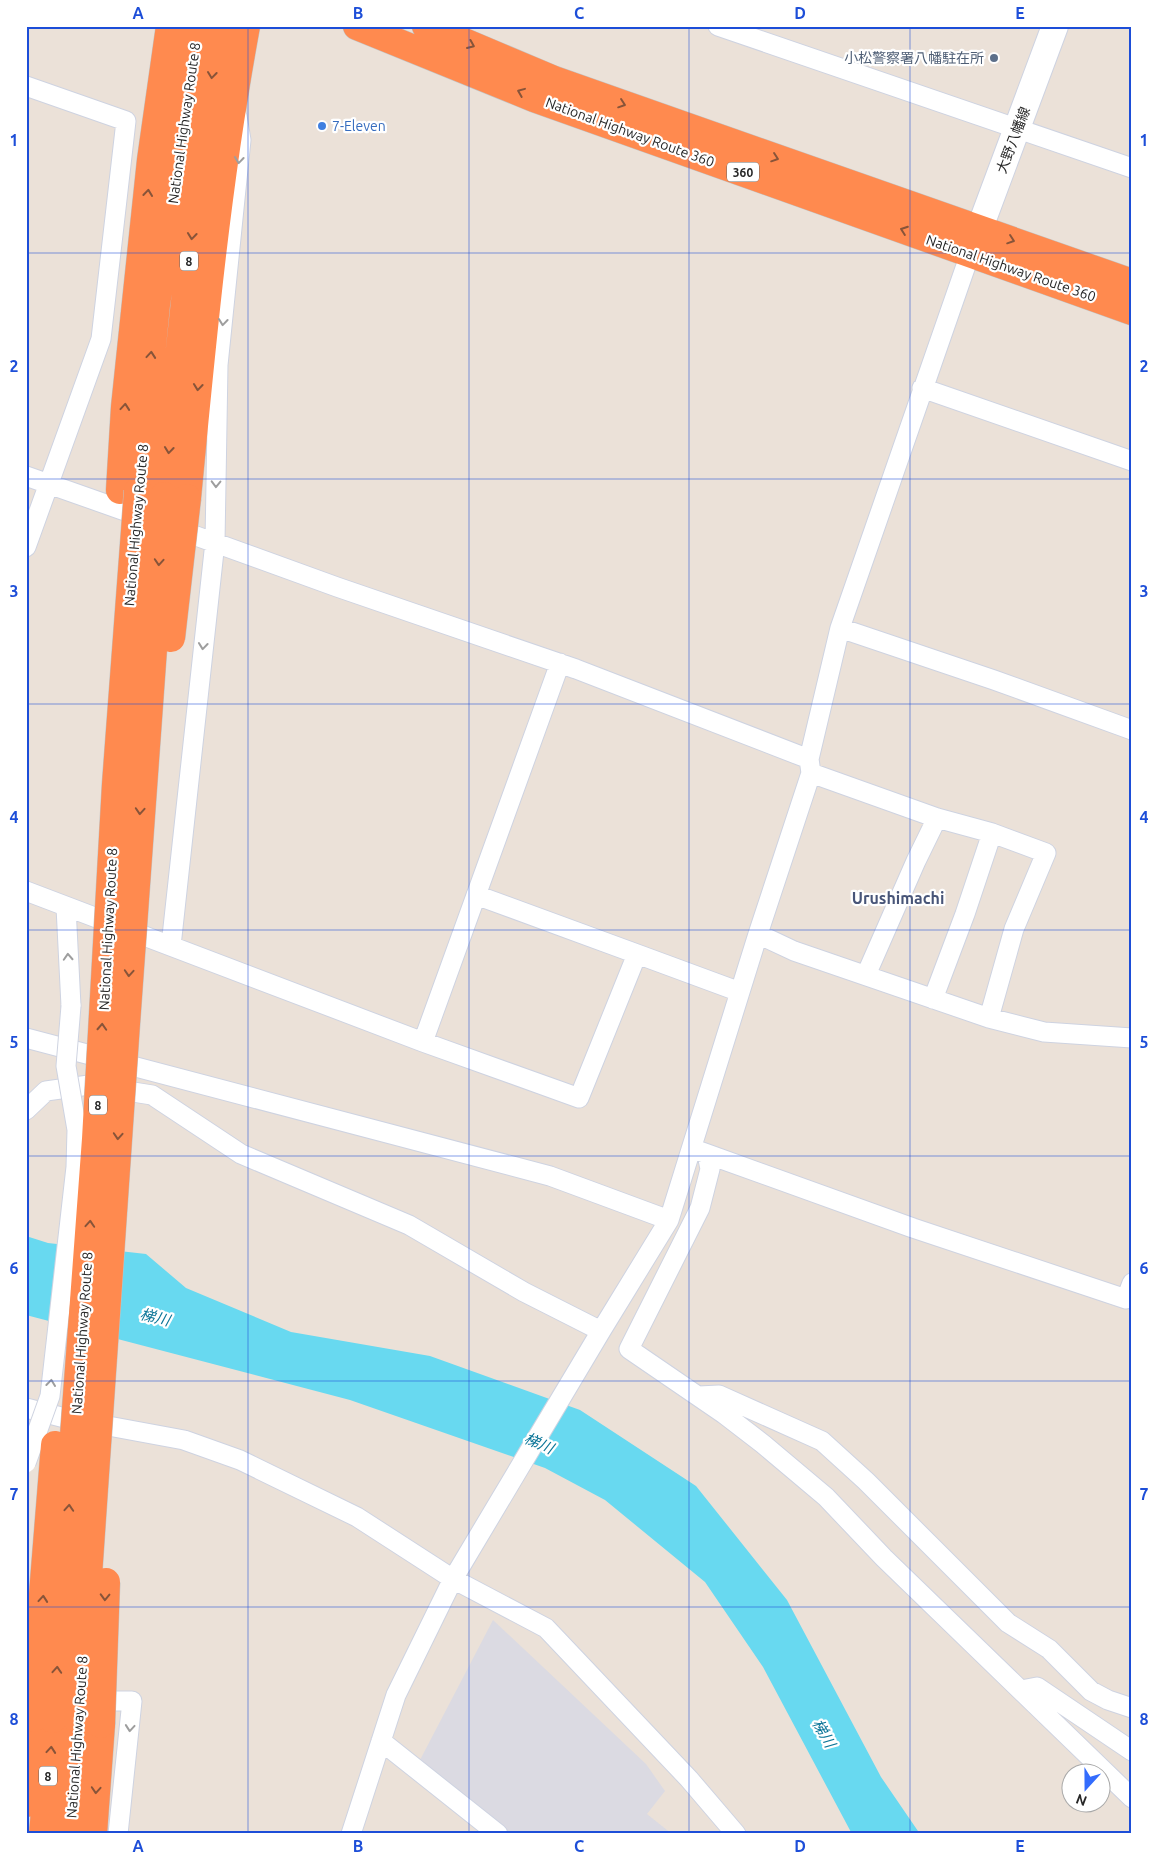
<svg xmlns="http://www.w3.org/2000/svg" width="1158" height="1860" viewBox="0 0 1158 1860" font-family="Ubuntu,'Noto Sans JP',sans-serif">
  <rect width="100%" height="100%" fill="#ebe1d8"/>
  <path fill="#dbdae2" d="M493,1620L646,1764L665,1791L647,1814L672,1834H512L420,1760Z"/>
  <path fill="#68d9f0" d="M26,1236L48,1243L146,1254L186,1288L291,1332L430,1356L580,1410L696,1486L787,1600L881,1777L920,1834H852L763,1667L705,1582L605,1500L545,1468L350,1400L26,1315Z"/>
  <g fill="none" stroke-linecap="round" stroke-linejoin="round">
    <g stroke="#ced3e1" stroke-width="21">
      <path id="street" d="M718,26L1132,168
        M26,86L126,121L101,339L26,547
        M922,388L1132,461
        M26,476L145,518
        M174,528L337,587L576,669L809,759
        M840,628L994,680L1132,730
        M811,773L937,818L992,833L1046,853L1014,929L989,1018
        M26,891L423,1042L579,1098L637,954L740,992
        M476,895L637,954
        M66,907L71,1006
        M758,934L794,951L989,1018L1044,1032L1132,1038
        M171,946L215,542L218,365L241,140L237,116
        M866,975L916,861L937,818
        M933,999L965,914L992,833
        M26,1038L550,1176L669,1220
        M423,1042L560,663
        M26,1110L46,1091L89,1085L152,1095L241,1154L409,1225L524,1292L601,1331
        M699,1151L913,1228L1126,1299L1132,1283
        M707,1154L710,1169L700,1208L629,1349L724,1414L763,1444L826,1497L884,1558L1132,1798
        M699,1396L719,1395L822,1441L866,1481L1008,1623L1049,1649L1091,1691L1108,1700L1132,1708
        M26,1408L65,1418L184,1440L240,1460L357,1517L453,1579L546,1628L689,1779L736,1834
        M1021,1690L1037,1687L1132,1751
        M110,1701H132L118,1834
        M381,1741L498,1834
        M351,1834L396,1695L453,1579L601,1331L669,1220L758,934L811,773L809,759L840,628L970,254"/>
    </g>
    <g stroke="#ced3e1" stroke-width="28">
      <path id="secondary" d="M972,249L1055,26"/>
    </g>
    <g stroke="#c3c3c3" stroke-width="29">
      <path id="highway" d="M357,26L534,98L1132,311
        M426,26L554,80L1132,283
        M120,490L125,407L151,160L170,26
        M138,491L156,305L197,26
        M164,496L196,200L218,26
        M187,498C202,341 217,182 246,26
        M26,1803L33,1718
        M43,1834L53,1719
        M70,1834L78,1721
        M93,1834L101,1724"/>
    </g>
    <use href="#street" stroke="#fff" stroke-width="19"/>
    <use href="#secondary" stroke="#fff" stroke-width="26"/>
    <use href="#highway" stroke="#ff8a4f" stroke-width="28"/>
    <g stroke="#ced3e1" stroke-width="21" stroke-linecap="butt">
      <path id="street-bridge" d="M26,1463L50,1396L76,1167L77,1130L66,1066L71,1006"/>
    </g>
    <g stroke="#c3c3c3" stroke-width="29" stroke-linecap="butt">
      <path id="highway-bridge" d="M171,638L187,498
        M33,1718L55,1445
        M53,1719L96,1139L116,784L138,491
        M78,1721C108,1313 132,904 164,496
        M101,1724L106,1582"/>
    </g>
    <use href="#street-bridge" stroke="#fff" stroke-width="19"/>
    <use href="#highway-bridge" stroke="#ff8a4f" stroke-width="28"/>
  </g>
  <defs><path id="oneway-chevron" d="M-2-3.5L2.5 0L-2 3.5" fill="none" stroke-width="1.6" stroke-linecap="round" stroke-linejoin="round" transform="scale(1.25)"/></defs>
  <g stroke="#885439">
    <use href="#oneway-chevron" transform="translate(471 45) rotate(23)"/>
    <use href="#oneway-chevron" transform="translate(212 75) rotate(97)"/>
    <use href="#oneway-chevron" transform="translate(521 92) rotate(-158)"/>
    <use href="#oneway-chevron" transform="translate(622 104) rotate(19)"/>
    <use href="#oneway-chevron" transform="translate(775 158) rotate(19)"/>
    <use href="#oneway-chevron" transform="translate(148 193) rotate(-84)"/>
    <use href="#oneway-chevron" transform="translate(904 230) rotate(-160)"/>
    <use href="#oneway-chevron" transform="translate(192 236) rotate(96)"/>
    <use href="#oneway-chevron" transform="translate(1011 240) rotate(19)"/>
    <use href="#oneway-chevron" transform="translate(151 355) rotate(-85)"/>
    <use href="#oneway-chevron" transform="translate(198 387) rotate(96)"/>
    <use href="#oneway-chevron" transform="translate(125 407) rotate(-85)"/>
    <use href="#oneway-chevron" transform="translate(169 450) rotate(96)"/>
    <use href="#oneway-chevron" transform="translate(159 562) rotate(94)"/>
    <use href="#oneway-chevron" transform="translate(140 811) rotate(94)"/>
    <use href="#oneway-chevron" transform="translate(129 973) rotate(94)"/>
    <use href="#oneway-chevron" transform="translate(102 1027) rotate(-87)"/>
    <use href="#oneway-chevron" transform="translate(118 1136) rotate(94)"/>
    <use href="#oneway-chevron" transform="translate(90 1224) rotate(-86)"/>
    <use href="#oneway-chevron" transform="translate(69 1508) rotate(-86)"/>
    <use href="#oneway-chevron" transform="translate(105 1597) rotate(92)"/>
    <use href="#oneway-chevron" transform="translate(43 1599) rotate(-85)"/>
    <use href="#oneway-chevron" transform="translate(57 1670) rotate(-86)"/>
    <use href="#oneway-chevron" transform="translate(51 1750) rotate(-85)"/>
    <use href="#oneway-chevron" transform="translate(96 1790) rotate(94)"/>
  </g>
  <g stroke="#9e9e9e">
    <use href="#oneway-chevron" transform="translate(239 160) rotate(96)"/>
    <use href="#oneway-chevron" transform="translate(223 322) rotate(96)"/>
    <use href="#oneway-chevron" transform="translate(216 484) rotate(91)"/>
    <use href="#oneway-chevron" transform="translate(203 646) rotate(96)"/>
    <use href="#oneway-chevron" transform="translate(68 957) rotate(-93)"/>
    <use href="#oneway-chevron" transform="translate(51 1383) rotate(-83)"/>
    <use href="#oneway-chevron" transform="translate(130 1728) rotate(95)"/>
  </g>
  <path fill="none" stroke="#1d4ed8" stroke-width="1" stroke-opacity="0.55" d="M248,26V1834M469,26V1834M689,26V1834M910,26V1834M26,253H1132M26,479H1132M26,704H1132M26,930H1132M26,1156H1132M26,1381H1132M26,1607H1132"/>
  <circle fill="#5c6f8a" stroke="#fff" stroke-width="2" cx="994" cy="58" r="5"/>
  <circle fill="#3f7fe0" stroke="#fff" stroke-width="2" cx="322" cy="126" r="5"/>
  <g text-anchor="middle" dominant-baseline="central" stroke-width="4.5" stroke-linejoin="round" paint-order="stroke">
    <g fill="#fff" stroke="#686868" stroke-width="1">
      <rect x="727" y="162.5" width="32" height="19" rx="4"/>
      <rect x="180" y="251.5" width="18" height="19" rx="4"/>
      <rect x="89" y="1095.5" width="18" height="19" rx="4"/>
      <rect x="39" y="1766.5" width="18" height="19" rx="4"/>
    </g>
    <g font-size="12" font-weight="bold" fill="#272727">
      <text x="743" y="172">360</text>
      <text x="189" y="261">8</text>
      <text x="98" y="1105">8</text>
      <text x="48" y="1776">8</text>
    </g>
    <g font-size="14" fill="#4e5e75" stroke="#fff" text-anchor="end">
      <text x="984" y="58">小松警察署八幡駐在所</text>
    </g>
    <g font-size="14" fill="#272727" stroke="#fff">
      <text transform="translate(184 123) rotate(-82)">National Highway Route 8</text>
      <text transform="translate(630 132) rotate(20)">National Highway Route 360</text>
      <text transform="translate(1013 140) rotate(-69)">大野八幡線</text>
      <text transform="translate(1011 268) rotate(19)">National Highway Route 360</text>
      <text transform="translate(136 525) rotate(-85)">National Highway Route 8</text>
      <text transform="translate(108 929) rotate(-87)">National Highway Route 8</text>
      <text transform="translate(82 1333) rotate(-86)">National Highway Route 8</text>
      <text transform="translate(77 1737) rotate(-86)">National Highway Route 8</text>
    </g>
    <g font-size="14" fill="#366cbe" stroke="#fff" text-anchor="start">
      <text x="332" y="126">7-Eleven</text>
    </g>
    <g font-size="15" font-style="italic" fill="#0b7598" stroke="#fff">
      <text transform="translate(155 1317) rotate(14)">梯川</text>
      <text transform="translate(539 1443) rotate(24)">梯川</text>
      <text transform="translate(824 1733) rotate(60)">梯川</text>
    </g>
    <g font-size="16" font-weight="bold" fill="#485578" stroke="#fff">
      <text x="898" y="898">Urushimachi</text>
    </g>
  </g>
  <rect width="1158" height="1860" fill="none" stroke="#ffffff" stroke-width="55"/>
  <g transform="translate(1086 1788) rotate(201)"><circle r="24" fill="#ffffff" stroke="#a9a9a9"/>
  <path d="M0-4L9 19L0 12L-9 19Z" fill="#336cfd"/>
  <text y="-8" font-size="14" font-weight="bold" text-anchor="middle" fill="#272727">N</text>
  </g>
  <rect x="28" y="28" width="1102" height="1804" fill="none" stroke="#1d4ed8" stroke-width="2"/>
  <g font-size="16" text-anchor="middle" font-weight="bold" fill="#1d4ed8">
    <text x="138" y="19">A</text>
    <text x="358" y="19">B</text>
    <text x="579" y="19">C</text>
    <text x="800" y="19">D</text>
    <text x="1020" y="19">E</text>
    <text x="14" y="146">1</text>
    <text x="1144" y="146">1</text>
    <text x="14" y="372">2</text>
    <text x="1144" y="372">2</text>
    <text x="14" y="597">3</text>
    <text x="1144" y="597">3</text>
    <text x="14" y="823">4</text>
    <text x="1144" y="823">4</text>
    <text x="14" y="1048">5</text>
    <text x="1144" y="1048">5</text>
    <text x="14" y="1274">6</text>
    <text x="1144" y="1274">6</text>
    <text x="14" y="1500">7</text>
    <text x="1144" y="1500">7</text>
    <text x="14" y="1725">8</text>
    <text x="1144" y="1725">8</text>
    <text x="138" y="1852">A</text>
    <text x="358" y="1852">B</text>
    <text x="579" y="1852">C</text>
    <text x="800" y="1852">D</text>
    <text x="1020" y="1852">E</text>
  </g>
</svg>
